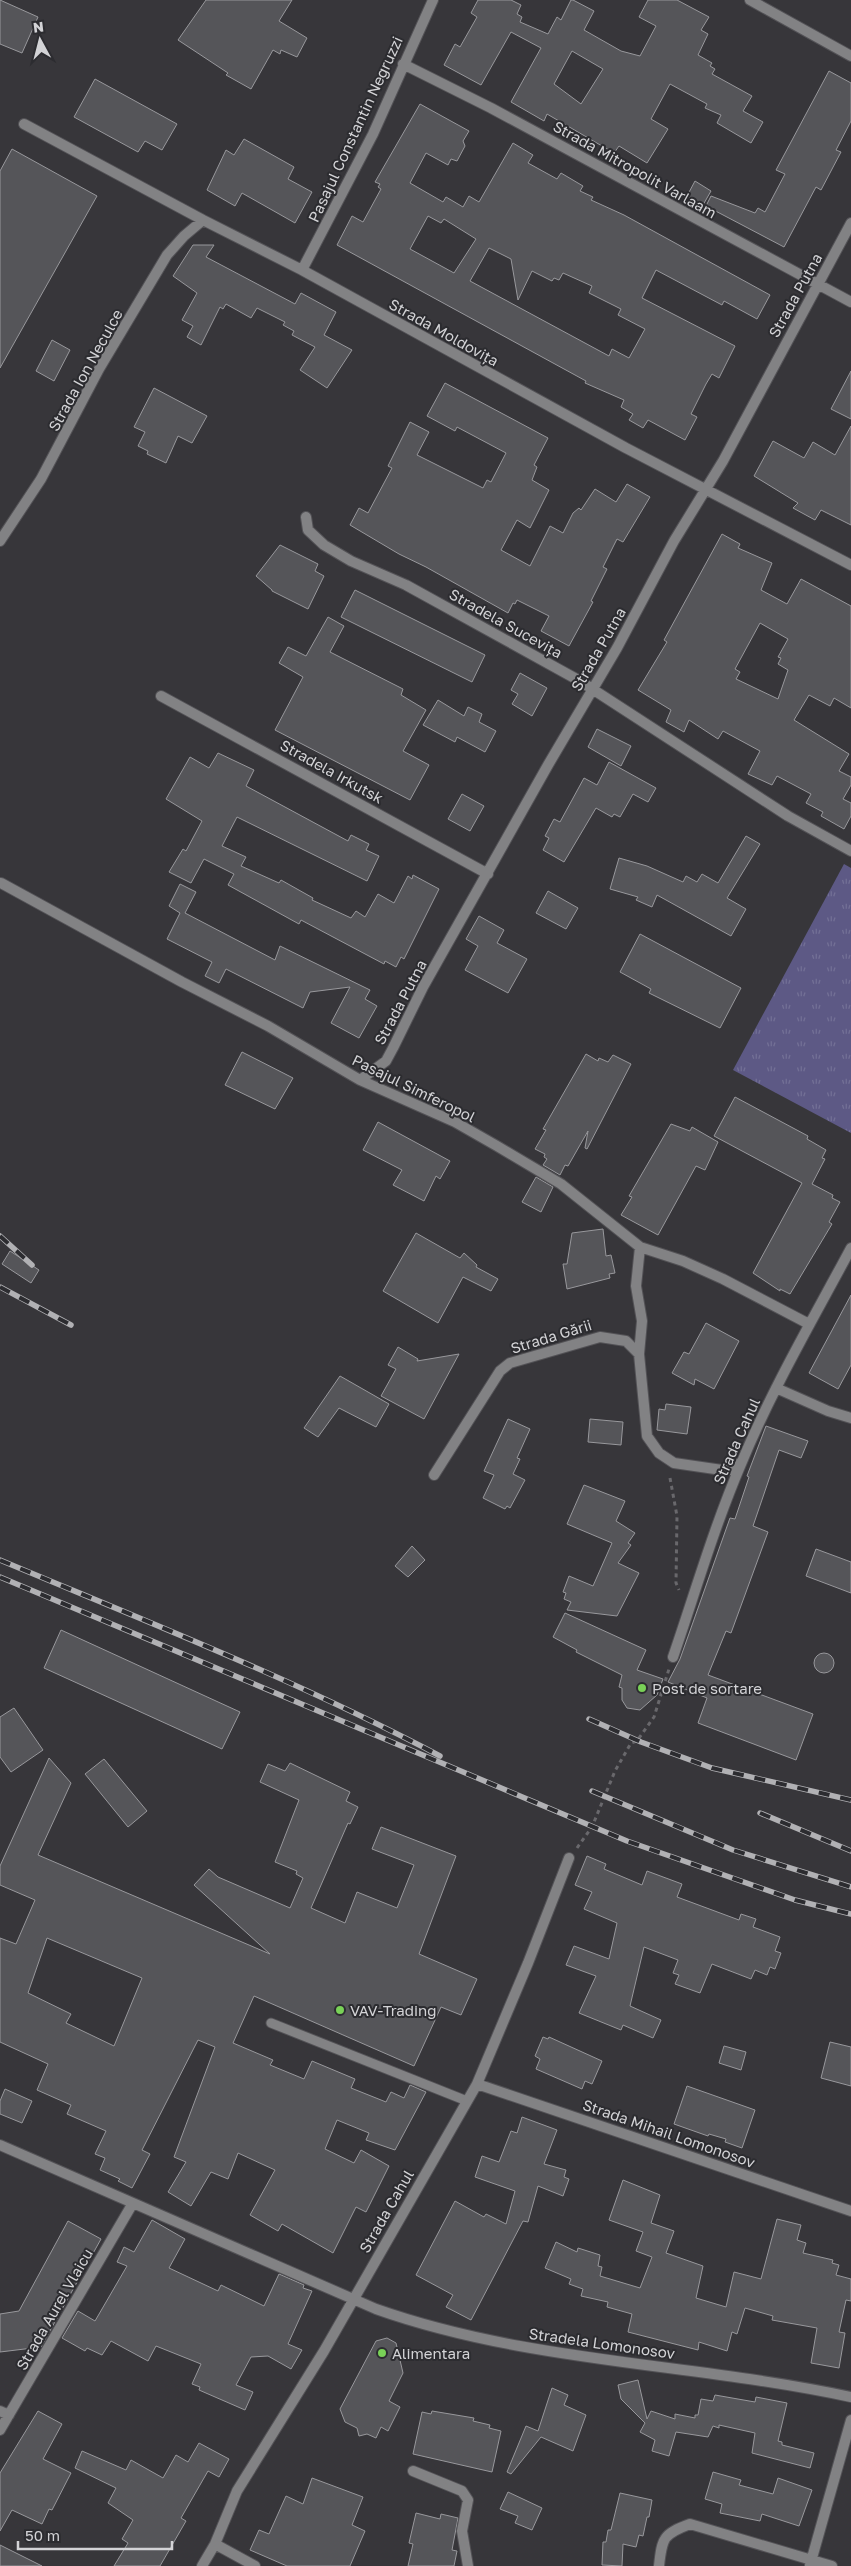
<svg xmlns="http://www.w3.org/2000/svg" width="851" height="2566" viewBox="0 0 851 2566" font-family="'Golos Text',sans-serif">
  <defs>
    <pattern id="grass-tufts" width="24" height="20" patternUnits="userSpaceOnUse" patternTransform="scale(1.25)"><rect width="24" height="20" fill="#5d5985"/><path d="M3 7l-1-3M5 7V3M7 7l1-3M15 17l-1-3M17 17v-4M19 17l1-3" fill="none" stroke="#737096"/></pattern>
  </defs>
  <rect width="100%" height="100%" fill="#37363a"/>
  <path fill="url(#grass-tufts)" d="M844,864L851,868V1133L733,1070Z"/>
  <path fill="#555559" stroke="#98989c" fill-rule="evenodd" d="M0,0L38,17L22,53L0,44Z
    M206,0H292L279,21L307,38L297,57L281,50L280,54L273,50L251,89L226,75L228,73L178,40Z
    M478,0H511L521,5L517,14L522,17L520,22L548,34L557,17L561,20L571,0H573L594,11L584,30L621,51L640,56L656,26L639,17L648,0H677L709,17L701,30L708,34L698,55L712,63L710,66L715,69L712,74L752,96L743,111L763,122L751,143L717,123L721,115L705,108L707,104L670,84L651,119L668,129L647,163L619,146L614,153L547,114L544,121L511,102L541,48L511,32L481,85L444,65L455,44L460,47L477,17L471,13ZM572,51L603,69L581,104L554,84Z
    M829,71L851,83V121L836,150L841,152L821,190L816,187L784,247L706,206L711,196L755,213L758,208L765,212L785,174L776,170Z
    M95,79L177,124L162,150L145,141L138,152L74,117Z
    M420,104L469,131L463,141L465,146L457,161L451,159L448,165L426,153L410,183L443,202L446,197L463,207L469,196L479,202L513,143L533,155L528,163L557,179L561,173L583,186L580,191L593,197L591,200L624,215L770,295L757,319L724,301L722,305L656,270L642,298L735,346L719,378L712,374L706,384L691,414L697,417L685,440L648,420L643,428L629,420L633,414L621,407L624,400L585,383L586,381L337,245L352,216L363,222L381,189L378,187L380,184L375,182ZM428,216L441,223L444,219L476,239L454,273L410,249ZM489,248L511,259L518,300L532,271L552,281L554,278L559,280L563,273L592,286L589,293L621,309L618,315L645,329L629,358L612,349L609,356L470,281Z
    M244,139L294,167L288,179L312,192L295,223L242,193L235,206L207,190L226,150L234,155Z
    M12,149L97,196L0,368V171Z
    M695,181L711,191L703,205L687,196Z
    M193,245H214L206,257L295,304L301,293L336,312L324,335L352,350L327,388L300,370L315,347L292,335L294,331L283,325L285,322L257,308L251,318L226,304L223,309L220,307L201,345L187,337L193,326L182,320L197,293L173,276Z
    M52,340L70,350L54,381L36,371Z
    M851,371V419L831,409Z
    M445,383L548,438L534,465L537,467L532,480L549,490L530,528L517,520L501,550L530,566L550,526L563,533L573,513L579,508L581,510L595,489L616,502L627,484L650,497L623,542L617,539L603,567L607,569L591,601L593,602L569,646L541,631L549,616L517,600L515,604L513,603L508,613L426,567L399,554L350,525L359,508L368,513L392,468L388,466L410,422L429,432L417,455L483,488L487,480L491,482L506,453L457,427L455,431L427,416Z
    M154,388L207,416L192,443L178,436L166,463L147,454L148,451L138,446L145,432L134,427Z
    M851,426V525L821,510L815,520L793,508L798,503L754,476L773,441L804,458L813,442L835,455Z
    M722,534L740,544L738,548L772,563L761,590L787,604L801,579L851,606V708L834,698L830,706L809,695L794,720L849,754L839,771L851,777V785L843,799L851,803V816L844,829L821,816L823,812L806,803L811,794L777,776L772,785L748,774L760,751L723,731L718,739L689,720L684,732L666,722L671,710L638,690L667,642L664,640ZM760,623L788,639L778,657L781,658L778,664L788,670L778,699L736,679L740,672L735,669Z
    M280,545L318,564L315,571L324,576L308,609L272,591V590L256,576Z
    M355,590L485,655L472,682L341,617Z
    M328,617L344,626L330,652L403,689L401,695L426,710L403,751L429,765L410,800L275,730L303,677L279,663L288,647L306,656Z
    M520,673L547,688L532,716L512,704L518,694L511,690Z
    M438,700L464,716L468,707L482,714L479,722L496,731L485,752L457,737L455,742L423,725Z
    M597,729L631,746L621,766L588,747Z
    M218,753L254,770L246,786L348,841L351,835L369,844L366,850L379,856L367,881L237,817L222,846L246,857L241,866L279,883L281,880L313,898L312,900L351,918L356,911L365,917L378,894L394,903L408,876L412,879L413,875L439,889L404,959L401,957L396,967L385,961L384,964L301,920L299,924L228,885L234,874L204,859L191,883L169,872L183,849L186,851L202,821L166,799L190,757L209,768Z
    M609,762L656,788L648,802L633,794L620,817L614,814L612,817L596,808L564,862L543,850L549,838L545,836L554,819L560,822L584,778L597,785Z
    M462,794L484,806L470,831L448,819Z
    M746,836L760,844L727,898L746,909L731,936L657,895L652,907L636,900L638,897L610,889L619,858L647,866L683,882L686,876L697,882L702,874L718,883Z
    M180,884L196,892L185,913L275,960L280,946L370,990L365,999L377,1006L359,1038L331,1023L350,987L310,992L303,1008L226,969L219,983L205,976L212,962L167,939L180,913L169,906Z
    M548,891L578,908L566,929L536,913Z
    M479,916L504,930L497,943L527,959L508,993L465,970L478,946L466,939Z
    M640,934L741,988L720,1028L649,993L651,989L620,972Z
    M242,1052L293,1078L275,1109L225,1085Z
    M586,1054L598,1061L599,1058L608,1062L613,1055L631,1064L587,1149L585,1148L588,1131L568,1166L565,1165L560,1175L543,1165L547,1159L544,1157L545,1154L535,1149L546,1130L543,1129Z
    M735,1097L808,1136L807,1139L826,1150L822,1158L825,1159L812,1184L833,1195L832,1198L840,1202L829,1222L832,1224L790,1294L780,1289V1291L753,1273L802,1183L714,1136Z
    M378,1122L450,1161L440,1179L436,1176L424,1201L393,1185L402,1170L363,1150Z
    M671,1124L690,1131L692,1127L718,1142L705,1170L696,1166L658,1235L621,1215L632,1197L629,1196Z
    M536,1177L553,1187L541,1212L522,1202Z
    M603,1229L606,1256L611,1255L615,1273L609,1274L610,1278L567,1289L563,1264H567L572,1233Z
    M416,1233L460,1258L464,1253L477,1265L476,1267L498,1279L491,1291L463,1277L438,1323L383,1291Z
    M10,1251L39,1270L31,1283L2,1264Z
    M851,1295V1365L838,1389L809,1373Z
    M706,1323L739,1341L714,1389L695,1379L694,1385L672,1373L684,1352L689,1354Z
    M398,1347L418,1359L417,1361L459,1354L424,1419L381,1396L396,1369L388,1365Z
    M340,1376L389,1404L376,1427L339,1408L318,1437L304,1428Z
    M666,1404L691,1407L687,1434L657,1430L659,1409L665,1410Z
    M508,1419L530,1429L517,1458L520,1459L513,1474L525,1480L510,1508L507,1506L505,1509L483,1498L494,1475L484,1471Z
    M590,1419L623,1422L621,1445L588,1442Z
    M766,1426L808,1441L801,1458L779,1450L753,1526L768,1532L731,1633L726,1631L708,1675L813,1714L796,1760L698,1723L707,1698L668,1682L680,1659L730,1518L735,1519L749,1477L747,1476Z
    M584,1485L625,1501L616,1521L635,1533L628,1543L631,1545L618,1563L639,1573L617,1616L567,1610L571,1602L564,1599L566,1593L563,1592L569,1576L593,1586L612,1543L567,1524Z
    M412,1546L425,1560L408,1577L395,1566Z
    M816,1549L851,1562V1593L806,1576Z
    M565,1613L646,1650L637,1670L663,1679L657,1695L640,1710L627,1708L622,1700V1688L619,1687L622,1675L576,1652L577,1650L553,1637Z
    M61,1630L240,1712L222,1749L44,1668Z
    M814 1663a10 10 0 1 1 20 0a10 10 0 1 1-20 0Z
    M14,1708L43,1750L11,1772L0,1757V1717Z
    M49,1758L71,1783L38,1855L270,1954L194,1885L209,1869L218,1877L290,1908L303,1878L296,1874L297,1871L275,1862L299,1800L260,1782L268,1764L285,1771L290,1763L350,1792L346,1801L358,1807L350,1824L348,1823L311,1908L345,1923L357,1892L397,1908L414,1865L372,1849L381,1827L456,1856L419,1954L477,1979L461,2015L441,2007L414,2066L254,1996L233,2043L273,2060L270,2065L304,2079L312,2061L355,2079L351,2088L386,2102L391,2092L404,2098L410,2085L426,2092L395,2150L366,2140L369,2133L337,2120L325,2149L354,2163L361,2150L389,2166L366,2212L356,2207L333,2253L282,2224L278,2231L250,2215L275,2170L238,2153L228,2179L211,2172L191,2206L168,2192L186,2162L174,2157L215,2047L198,2040L142,2150L150,2154L132,2188L118,2181L120,2179L100,2170L105,2158L95,2154L106,2131L67,2114L71,2105L37,2090L48,2064L0,2042V1938L16,1944L35,1900L0,1885V1866ZM47,1938L142,1978L114,2046L66,2023L71,2014L28,1993Z
    M104,1759L147,1811L128,1827L85,1774Z
    M587,1856L606,1864L604,1869L642,1885L647,1871L682,1884L677,1897L739,1920L741,1914L756,1919L753,1927L780,1937L775,1951L781,1953L775,1969L770,1967L767,1975L755,1970L751,1979L712,1964L700,1993L675,1984L679,1975L673,1973L678,1960L644,1947L630,2006L661,2020L653,2038L623,2025L621,2030L579,2013L596,1976L566,1965L574,1946L609,1959L617,1923L584,1909L592,1892L575,1885Z
    M543,2037L548,2039L549,2037L602,2061L592,2084L585,2081L582,2089L536,2069L540,2059L535,2056Z
    M830,2042L851,2047V2086L821,2078Z
    M724,2046L746,2052L741,2070L719,2063Z
    M687,2086L755,2110L742,2148L725,2142L726,2139L709,2134L708,2136L674,2124Z
    M5,2089L32,2101L22,2123L0,2114V2101Z
    M522,2117L557,2130L544,2164L566,2170L564,2177L569,2179L563,2196L538,2186L528,2222L523,2221L471,2320L446,2307L453,2295L416,2275L455,2201L484,2217L486,2214L506,2224L515,2191L475,2177L482,2156L499,2162L511,2131L517,2133Z
    M623,2180L660,2195L651,2223L674,2231L666,2253L703,2266L696,2298L726,2307L734,2272L761,2279L777,2219L801,2225L797,2240L806,2243L803,2253L833,2260L832,2263L839,2265L836,2275L851,2279V2301L846,2300L839,2332L845,2333L839,2368L811,2363L817,2328L772,2320L773,2316L745,2308L737,2334L732,2332L727,2351L699,2342L698,2350L628,2332L632,2314L607,2307L608,2302L581,2296L583,2289L569,2284L571,2279L545,2268L556,2242L577,2252L578,2248L600,2255L598,2266L602,2267L600,2276L640,2288L652,2257L636,2251L643,2232L609,2220Z
    M152,2220L185,2239L169,2268L218,2291L221,2285L264,2306L279,2274L304,2285L303,2288L312,2291L288,2344L302,2350L291,2369L268,2356L251,2357L236,2385L253,2392L245,2410L199,2390L200,2387L192,2384L201,2364L156,2346L148,2361L111,2341L102,2355L87,2348L85,2351L62,2338L78,2311L95,2321L127,2266L117,2262L124,2247L134,2252Z
    M68,2221L101,2239L41,2347L0,2352V2314L19,2311Z
    M387,2338L396,2343L403,2373L389,2401L400,2407L388,2431L381,2427L376,2438L367,2434L359,2436L357,2428L345,2422L340,2409L376,2341Z
    M638,2380L647,2419L651,2411L675,2419V2414L695,2418V2415H698L701,2399L713,2401L715,2395L755,2402L756,2397L787,2403L778,2441L782,2442V2445L814,2453L810,2468L752,2453L755,2433L719,2425V2428L713,2426L708,2437L676,2432L669,2456L652,2451L655,2440L640,2432L645,2423L621,2399L618,2385Z
    M552,2388L568,2395L564,2405L586,2415L573,2451L541,2437L511,2474L507,2472L526,2426L538,2431Z
    M38,2411L62,2424L43,2459L71,2473L52,2510L49,2509L42,2524L12,2510L0,2531V2473Z
    M432,2411L474,2418L473,2421L490,2425L489,2428L501,2431L492,2472L413,2454L422,2412L431,2414Z
    M199,2443L229,2459L219,2477L208,2471L181,2518L186,2521L160,2566H114L128,2543L122,2539L133,2520L108,2503L116,2488L75,2468L82,2451L126,2470L131,2460L163,2478L176,2455L188,2462Z
    M713,2472L741,2480L739,2485L773,2494L778,2478L812,2490L799,2526L762,2514L760,2521L720,2513L722,2504L705,2499Z
    M312,2478L363,2497L352,2525L365,2531L350,2566H287L250,2550L259,2530L269,2534L286,2496L303,2504Z
    M508,2492L542,2508L532,2530L515,2523L518,2516L500,2509Z
    M620,2493L652,2500L649,2517H647L643,2536L639,2535L636,2547L623,2544L622,2566L602,2565L603,2542H606L608,2530H611Z
    M416,2513L440,2519L441,2514L458,2518L452,2550L457,2551L454,2566H408L413,2544L409,2543Z
    M0,2545L42,2566H0Z"/>
  <g fill="none" stroke-linecap="round" stroke-linejoin="round">
    <g stroke="#535256" stroke-width="11">
      <path id="service" d="M271,2023L467,2101"/>
    </g>
    <g stroke="#535256" stroke-width="12">
      <path id="minor" d="M750,0L851,56
        M403,64L491,108L851,302
        M24,124L203,220L302,270L626,448L851,565
        M302,270L373,134L433,0
        M306,517L308,530L324,545L351,561L406,585L580,681L788,816L851,851
        M0,541L41,479L99,369L167,255L184,236L203,220
        M161,696L488,874
        M1,883L182,982L268,1026L360,1080L455,1122L497,1146L561,1184L640,1247L683,1261L723,1279L809,1324
        M360,1080L386,1061L393,1048L423,987L548,765L617,648L674,541L723,461L851,223
        M640,1247L636,1286L642,1321L639,1354L647,1436L659,1453L674,1463L722,1470H731L740,1463
        M776,1388L828,1411L851,1418
        M434,1475L500,1371L510,1363L600,1337L626,1341L639,1354
        M673,1657C695,1593 714,1527 741,1464C772,1389 813,1319 851,1248
        M477,2084L851,2211
        M0,2145L376,2309C529,2363 693,2363 851,2397
        M0,2411L9,2415
        M0,2430L133,2203
        M413,2471L462,2491L468,2500L462,2531L468,2566
        M215,2544L255,2566
        M810,2565L851,2420
        M202,2566L215,2544L237,2491L324,2351L477,2084L528,1963L569,1858
        M659,2566C662,2538 663,2534 690,2524L832,2566"/>
    </g>
    <path stroke="#69686c" stroke-width="3" stroke-dasharray="4 4" stroke-linecap="butt" d="M670,1478L677,1516L676,1583L679,1590
      M577,1848L592,1827L615,1771L631,1743L637,1741L654,1717L669,1669"/>
    <use href="#service" stroke="#828284" stroke-width="9"/>
    <use href="#minor" stroke="#828284" stroke-width="10"/>
    <g stroke="#b1b1b4" stroke-width="5.5">
      <path id="rail" d="M0,1236L32,1265
        M0,1287L71,1325
        M0,1560C148,1622 298,1681 440,1756
        M0,1577L627,1841L795,1900L851,1914
        M589,1719L641,1742L712,1768L851,1800
        M592,1791L733,1850L851,1887
        M760,1813L851,1851"/>
    </g>
    <use href="#rail" stroke="#2c2c30" stroke-width="4" stroke-dasharray="11" stroke-linecap="butt"/>
  </g>
  <g fill="#79d157" stroke="#2c2c30" stroke-width="2">
    <circle cx="642" cy="1688" r="5"/>
    <circle cx="340" cy="2010" r="5"/>
    <circle cx="382" cy="2353" r="5"/>
  </g>
  <g text-anchor="middle" dominant-baseline="central" stroke-width="4" stroke-linejoin="round" paint-order="stroke">
    <g font-size="15" fill="#d3d3d6" stroke="#2c2c30">
      <text transform="translate(355 129) rotate(-65)">Pasajul Constantin Negruzzi</text>
      <text transform="translate(635 169) rotate(29)">Strada Mitropolit Varlaam</text>
      <text transform="translate(795 295) rotate(-61)">Strada Putna</text>
      <text transform="translate(444 332) rotate(29)">Strada Moldovița</text>
      <text transform="translate(85 370) rotate(-61)">Strada Ion Neculce</text>
      <text transform="translate(506 623) rotate(29)">Stradela Sucevița</text>
      <text transform="translate(598 649) rotate(-60)">Strada Putna</text>
      <text transform="translate(332 771) rotate(29)">Stradela Irkutsk</text>
      <text transform="translate(400 1002) rotate(-62)">Strada Putna</text>
      <text transform="translate(414 1088) rotate(26)">Pasajul Simferopol</text>
      <text transform="translate(551 1336) rotate(-17)">Strada Gării</text>
      <text transform="translate(736 1441) rotate(-66)">Strada Cahul</text>
      <text transform="translate(669 2133) rotate(19)">Strada Mihail Lomonosov</text>
      <text transform="translate(386 2211) rotate(-60)">Strada Cahul</text>
      <text transform="translate(54 2309) rotate(-60)">Strada Aurel Vlaicu</text>
      <text transform="translate(602 2343) rotate(8)">Stradela Lomonosov</text>
    </g>
    <g font-size="15" fill="#d3d3d6" stroke="#2c2c30" text-anchor="start">
      <text x="652" y="1688">Post de sortare</text>
      <text x="350" y="2010">VAV-Trading</text>
      <text x="392" y="2353">Alimentara</text>
    </g>
  </g>
  <g transform="translate(40 40) rotate(353)" stroke="#2c2c30" stroke-width="4" paint-order="stroke">
  <path d="M0-4L9 19L0 12L-9 19Z" fill="#d3d3d6"/>
  <text y="-8" font-size="14" font-weight="bold" text-anchor="middle" fill="#d3d3d6">N</text>
  </g>
  <path d="M18 2541v8h154v-8" fill="none" stroke="#d3d3d6" stroke-width="2.5"/>
  <text x="25" y="2541" font-size="15" fill="#d3d3d6" stroke="#2c2c30" stroke-width="4" paint-order="stroke">50 m</text>
</svg>
